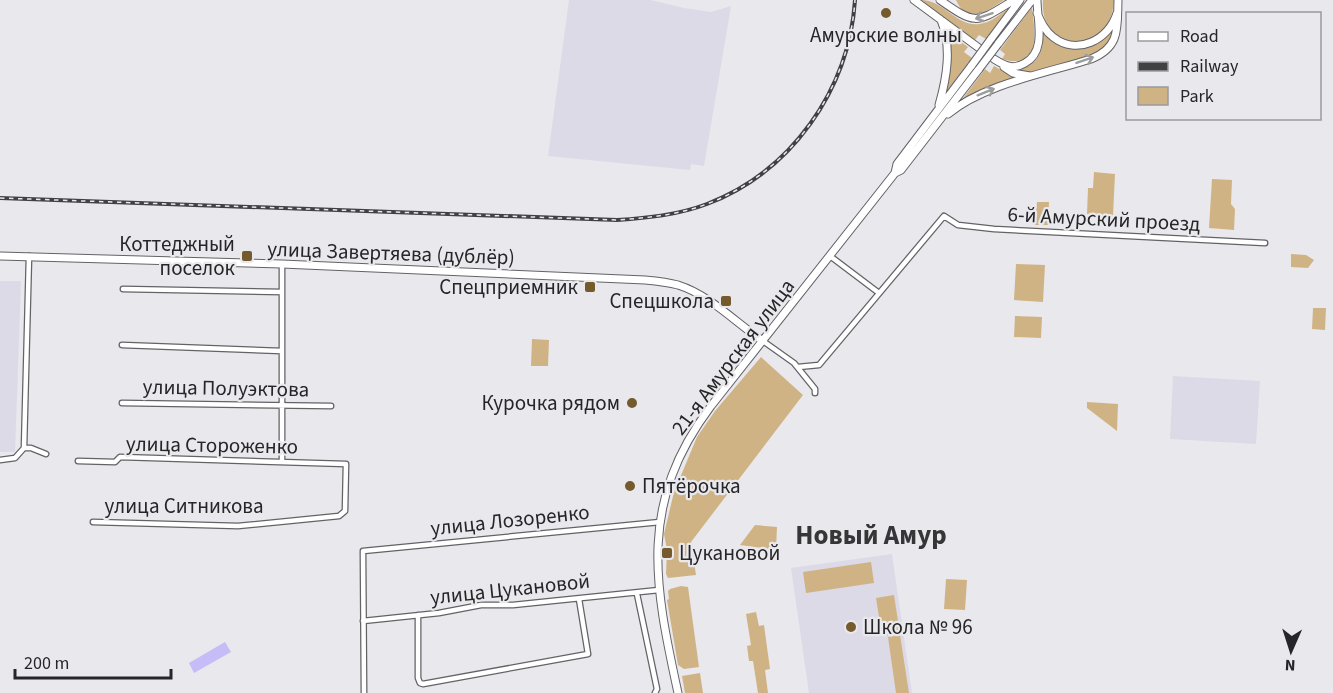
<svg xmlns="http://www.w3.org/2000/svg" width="1333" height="693" viewBox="0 0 1333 693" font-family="'Source Sans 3',sans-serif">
	<rect width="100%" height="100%" fill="#e9e8ed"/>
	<path fill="#dcdae7" d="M569,0h82l33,8 27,4 20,-6 -27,160 -13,-2 -1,6 -142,-14z
		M0,281h21l-6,171h-15z
		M1173,376l87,5 -4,63 -86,-5z
		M892,554l20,139h-103l-18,-125z"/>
	<path fill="#d0b384" d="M921,0c25,0 37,31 63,23 9,-2 17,-10 24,-14l-22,30 -7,-4 -4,5z
		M956,0h48c-17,11 -36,27 -48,0z
		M1043,0h71c-3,59 -76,52 -71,0z
		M1032,7c1,16 9,45 -11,53 -6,2 -12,1 -19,-1l3,-5 -5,-4z
		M1115,25l-5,16 -7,8 -10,6 -62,18 -13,-2c20,-7 26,-19 25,-39l8,7 37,7 13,-5z
		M950,34l18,13 -4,5 8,6 -26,34 4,-36z
		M994,66l22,12 -55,23 24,-32 5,4z
		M1094,172l21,2 -2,41 -26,-1 1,-26h5z
		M1212,179l20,1 -1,24 4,5 -1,21 -25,-2z
		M1037,202h12l-1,23h-13z
		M1291,254l15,1 8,5 -6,8 -17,-1z
		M1016,264l29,1 -2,37 -29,-2z
		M1313,308h13l-1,22 -13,-1z
		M1015,316l27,1 -1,21 -27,-1z
		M532,339l17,1 -1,26h-17z
		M761,357l42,38 -112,147 5,33 -28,3 -2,-4 1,-24 -3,-16 10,-42 23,-55 18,-26z
		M1087,402l31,2 -1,27 -30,-23z
		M755,525l22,2 -1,23 -36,-5z
		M871,562l3,21 -68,10 -3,-21z
		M946,579l21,1 -2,30 -21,-1z
		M681,586l7,1 11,80 -15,2 -6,-4 -11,-65 2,-1 -1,-8 2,-2z
		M894,595l6,39 -18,2 -6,-38z
		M756,612l3,14 5,-1 6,44 -5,1 3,23h-10l-5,-32h-4l-2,-15 4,-1 -5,-31z
		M900,635l9,58h-13l-8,-56z
		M700,673l3,20h-18l-3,-17z"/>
	<path fill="#c5bcf8" d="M225,642l6,10 -37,21 -5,-10z"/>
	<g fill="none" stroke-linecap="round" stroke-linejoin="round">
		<defs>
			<path id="street" d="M830,256l49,37
				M123,289l159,3
				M763,341l31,22 21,26v4
				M122,345l160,6
				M798,367l21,-2 125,-149 14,9 36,4 271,14
				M122,403l209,3
				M24,448h7l15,6
				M0,460l15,-2 9,-10 5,-192
				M78,461l37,1 5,-5 226,7 -1,47 -6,5 -101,10 -145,-4
				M282,462v-198
				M637,594l20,95 -2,4
				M418,615v63l2,5 3,1 165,-30 -9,-55
				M363,621l76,-8 42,-8h32l146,-15
				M364,693l-1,-142 297,-29"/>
			<path id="secondary" d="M914,0l65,48
				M940,0c37,26 36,23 74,0
				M1037,13c4,9 8,18 16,24 24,19 56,3 64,-24
				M991,39l29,-39
				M998,44l34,-44
				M994,59c11,7 19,11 31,4 22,-12 12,-43 12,-63
				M1004,67l9,6 17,3
				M939,105c8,-28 13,-58 2,-85
				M948,114c36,-30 99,-41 143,-55 30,-12 26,-32 27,-59
				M895,173l2,-9 75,-99
				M0,256l282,8 363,16c11,1 22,2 33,5 32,10 58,38 85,56
				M678,693c-24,-110 -40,-190 33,-287l184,-233 6,-3 78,-101"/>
		</defs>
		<use href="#street" stroke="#636267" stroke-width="7"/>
		<use href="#secondary" stroke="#636267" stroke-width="9"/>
		<use href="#street" stroke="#fff" stroke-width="4.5"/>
		<use href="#secondary" stroke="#fff" stroke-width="7"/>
		<defs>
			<path id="rail" d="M0,198l617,22c30,-2 61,-5 90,-16 84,-32 142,-114 148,-204"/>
		</defs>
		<use href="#rail" stroke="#414143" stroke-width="4"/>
		<use href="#rail" stroke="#e9e8ed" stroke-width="1.5" stroke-dasharray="4.5" stroke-linecap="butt"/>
		<defs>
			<path id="secondary-bridge" d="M972,65l19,-26
				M979,69l19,-25"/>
		</defs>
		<use href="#secondary-bridge" stroke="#636267" stroke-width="9" stroke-linecap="butt"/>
		<use href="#secondary-bridge" stroke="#fff" stroke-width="7"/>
	</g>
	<defs><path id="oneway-shaft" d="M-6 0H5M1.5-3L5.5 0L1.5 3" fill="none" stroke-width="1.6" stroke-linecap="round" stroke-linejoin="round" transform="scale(1.5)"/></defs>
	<g stroke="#9d9d9e">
		<use href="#oneway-shaft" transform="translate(984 16) rotate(161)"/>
		<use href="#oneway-shaft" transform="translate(1085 60) rotate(-19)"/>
		<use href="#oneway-shaft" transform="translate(986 92) rotate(-22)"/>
	</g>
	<g fill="#745a2c" stroke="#e9e8ed" stroke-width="2">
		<circle cx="886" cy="13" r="6"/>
		<rect x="241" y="250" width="12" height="12" rx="3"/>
		<rect x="584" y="281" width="12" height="12" rx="3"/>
		<rect x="720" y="295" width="12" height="12" rx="3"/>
		<circle cx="632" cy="403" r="6"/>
		<circle cx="630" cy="486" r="6"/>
		<rect x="661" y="547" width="12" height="12" rx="3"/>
		<circle cx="851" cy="627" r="6"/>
	</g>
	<g text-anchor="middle" stroke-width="4.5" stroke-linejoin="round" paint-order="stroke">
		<g font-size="21" fill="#262628" stroke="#e9e8ed" text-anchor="end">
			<text x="886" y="42" text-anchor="middle">Амурские волны</text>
			<text x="235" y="251">Коттеджный<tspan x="235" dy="24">поселок</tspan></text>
			<text x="578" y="294">Спецприемник</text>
			<text x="714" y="308">Спецшкола</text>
			<text x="620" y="410">Курочка рядом</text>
			<text x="642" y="493" text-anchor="start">Пятёрочка</text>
			<text x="679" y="560" text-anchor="start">Цукановой</text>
			<text x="863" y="634" text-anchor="start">Школа № 96</text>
		</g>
		<g font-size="21" fill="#262628" stroke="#e9e8ed">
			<text transform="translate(1104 219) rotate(3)" y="7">6-й Амурский проезд</text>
			<text transform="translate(391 253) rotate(2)" y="7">улица Завертяева (дублёр)</text>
			<text transform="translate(733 357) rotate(-53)" y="7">21-я Амурская улица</text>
			<text transform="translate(226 388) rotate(1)" y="7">улица Полуэктова</text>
			<text transform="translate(212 445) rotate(1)" y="7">улица Стороженко</text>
			<text x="184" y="513">улица Ситникова</text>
			<text transform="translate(510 520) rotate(-6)" y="7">улица Лозоренко</text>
			<text transform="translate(510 589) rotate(-6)" y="7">улица Цукановой</text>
		</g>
		<g font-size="27" font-weight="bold" fill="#363639" stroke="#e9e8ed">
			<text x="871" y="544">Новый Амур</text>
		</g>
	</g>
	<rect x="1126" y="12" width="195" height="108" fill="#e9e8ed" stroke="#9b9a9e" stroke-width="1.5"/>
	<rect x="1138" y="32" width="30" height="9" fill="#ffffff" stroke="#9b9a9e" stroke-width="1.5"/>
	<text x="1180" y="42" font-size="18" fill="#262628">Road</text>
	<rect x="1138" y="62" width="30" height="9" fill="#414143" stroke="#9b9a9e" stroke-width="1.5"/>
	<text x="1180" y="72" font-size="18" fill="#262628">Railway</text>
	<rect x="1138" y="87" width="30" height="18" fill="#d0b384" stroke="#9b9a9e" stroke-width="1.5"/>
	<text x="1180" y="102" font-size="18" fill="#262628">Park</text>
	<g transform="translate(1291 651) rotate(183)" stroke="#e9e8ed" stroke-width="4.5" paint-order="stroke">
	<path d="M0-4.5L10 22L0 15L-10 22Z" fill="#262628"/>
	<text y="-9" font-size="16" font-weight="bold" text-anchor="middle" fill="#262628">N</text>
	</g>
	<path d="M15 669v9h156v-9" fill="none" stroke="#262628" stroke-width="3"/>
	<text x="24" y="669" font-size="18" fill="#262628" stroke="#e9e8ed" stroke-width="4.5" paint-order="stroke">200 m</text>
</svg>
